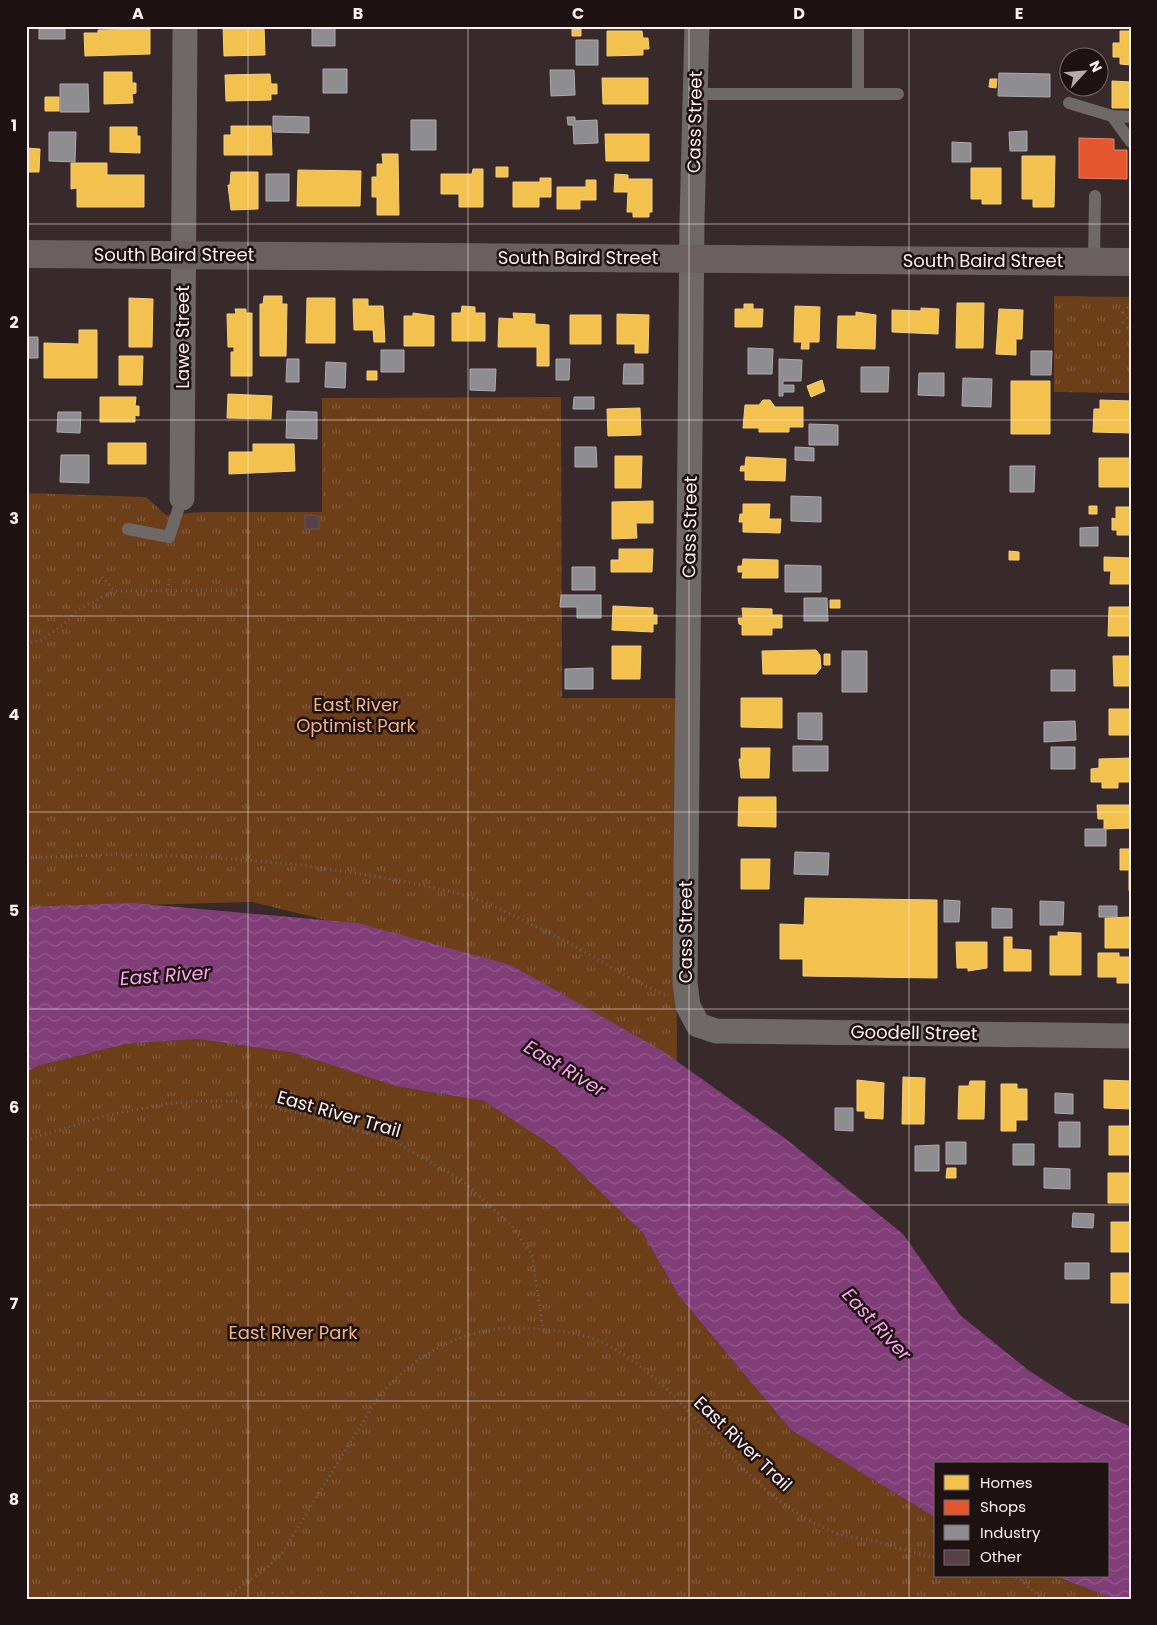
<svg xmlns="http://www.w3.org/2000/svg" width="1157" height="1625" viewBox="0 0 1157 1625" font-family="Poppins,sans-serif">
	<defs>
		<pattern id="park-tufts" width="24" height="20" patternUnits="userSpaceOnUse" patternTransform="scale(1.25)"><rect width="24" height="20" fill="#6d3f19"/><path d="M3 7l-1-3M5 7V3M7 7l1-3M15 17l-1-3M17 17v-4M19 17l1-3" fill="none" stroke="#835b3b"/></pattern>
		<pattern id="garden-dots" width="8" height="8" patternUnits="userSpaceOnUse" patternTransform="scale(1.25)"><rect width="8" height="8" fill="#6d3f19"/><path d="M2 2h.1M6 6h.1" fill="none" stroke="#835b3b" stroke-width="1.8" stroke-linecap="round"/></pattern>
		<pattern id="water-waves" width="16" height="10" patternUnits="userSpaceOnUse" patternTransform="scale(1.25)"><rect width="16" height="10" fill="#813d78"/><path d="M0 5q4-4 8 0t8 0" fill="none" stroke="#94598c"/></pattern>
	</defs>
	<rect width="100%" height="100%" fill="#38292a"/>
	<path fill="url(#park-tufts)" d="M1054,296l77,1v96l-77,-1z
		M561,397l1,301h113l2,363 -166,-96 -259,-63 -226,6v-415l120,4 20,18 38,-3h118v-114z
		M197,1039l97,14 101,33 89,15 69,45 89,86 37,64 112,134 145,88v58h120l58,23h-1088v-526l12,-7 88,-22z"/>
	<path fill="url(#garden-dots)" d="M1127,305l4,1v32l-11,-13 -1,-14z
		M269,1592l245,6 11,1h-263z"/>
	<path fill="url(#water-waves)" d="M133,903l224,20 154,42 150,85 125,89 117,95 57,81 68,55 51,33 52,24v172h-17l-58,-23h52v-112h-172v54l-145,-88 -112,-134 -37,-64 -89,-86 -69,-45 -89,-15 -101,-33 -97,-14 -71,5 -88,22 -12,7v-166z"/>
	<path fill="#f2c14e" stroke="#f6cf7f" d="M223,26h41l1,29 -41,1z
		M572,28h9v8h-9z
		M150,29v25l-65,2 -1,-23h14v-3z
		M607,31h35l1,7h5l1,11h-6v6l-36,1z
		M1120,31h11v34l-11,-1v-7h-7v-14h7z
		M104,72h28v11h4v10l-4,1 1,9 -29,1z
		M270,74l1,10h6v10h-6v6l-45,1 -1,-26z
		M602,78h46v26h-45z
		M990,79h7l-1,9 -7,-1z
		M1112,81l19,1v26h-19z
		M45,97h14v14h-14z
		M231,126h40l1,29h-48v-20h7z
		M110,127h27v9h3v17l-30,-1z
		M605,134h44v27h-43z
		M26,148l14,1 -1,23h-13z
		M382,154h16l1,61h-22v-18h-5v-20h5v-13h6z
		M1022,156h33l-1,51h-21v-8h-11z
		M71,163h36v12h37v32h-67v-19l-6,1z
		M496,167h12v10h-12z
		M971,168h30v36h-19v-5h-11z
		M473,169h10v38h-24v-13h-18v-20h31z
		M298,170l63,1 -1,35h-63z
		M231,172h27v37l-27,1 -3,-25h2z
		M615,174l13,1v4h24v33h-3v5h-16v-5h-6l1,-20h-14z
		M540,178h11v19h-12v10h-26v-25h27z
		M586,180h10v20h-16v9h-23v-22h29z
		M264,296h18v8h5l-1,52h-26v-52h3z
		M129,298l24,1 -1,48h-23z
		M307,298h28v45h-29z
		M353,299h15v7h15l2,36h-11l-1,-12h-19z
		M957,303h27l-1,45h-27z
		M744,304h9v5h10l-1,18h-27v-18h9z
		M462,306l13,1v6h10v28h-33v-28h9z
		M795,306l25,1 -1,35h-10v7h-8l1,-7h-8z
		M921,308l18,1 -1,25 -46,-2v-22l29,1z
		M235,309h11v4h6v63h-21v-24h3v-5h-6l-1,-33h9z
		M999,309l24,1 -1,29h-6v16l-20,-1z
		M856,312l20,3 -1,34 -38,-1 1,-32h18z
		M413,313l21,3v30h-30v-30h9z
		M513,313l22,1v10l14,1v41h-12v-19h-39l1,-29 15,1z
		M617,314l32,1 -1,38h-13v-9h-18z
		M570,315h31v29h-31z
		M79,330h18v48h-53v-35l35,1z
		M119,356h24l-1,29h-23z
		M367,371h10v9h-10z
		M822,380l3,11 -14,6 -4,-11z
		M1011,381h39v53h-39z
		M228,394l44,2 -1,23 -44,-1z
		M100,397h36l-1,9h4v10l-4,-1v7h-35z
		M763,400h7l5,7h28v20h-14v5h-30v-4h-16l2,-23h14z
		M1100,400l31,1v32l-38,-1 1,-23h6z
		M640,408l1,27 -33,1 -1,-27z
		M108,443h38v21h-38z
		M253,444h41l1,27 -66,3v-22h24z
		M615,456h27l-1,32h-26z
		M746,457l40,2 -1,22 -40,-1v-9h-5l1,-5h4z
		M1099,458h32v29h-32z
		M653,501v22h-17l1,15 -25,1v-37z
		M743,504h27l-1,15h12l-1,14 -37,-1v-10h-4l1,-8h3z
		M1089,506h8v8h-8z
		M1116,507h15v28h-14v-5h-5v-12l4,1z
		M619,549h34l-1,23h-41v-12h8z
		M1009,551l10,1v8h-10z
		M1104,557l27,1v26h-21l1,-13h-7z
		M743,559l35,1v18h-36l1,-6h-5v-6h4z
		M830,600h10v8h-10z
		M613,606l40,2v7h4v9h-4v8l-41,-2z
		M1109,607h22v29h-23z
		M742,608l30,1v6h10v13h-10v7h-30v-10l-3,-1 -1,-6h5z
		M612,646h29l-1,33h-28z
		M816,650l4,5 1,13 -5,6h-53l-1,-23z
		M824,654h6v11h-6z
		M1113,656h18v30h-17z
		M741,698h41v30l-41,-1z
		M1109,709h22v26h-22z
		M741,748h29l-1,30h-28l-2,-19h2z
		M1131,758v24h-13v6h-16v-6h-11v-13l8,-1v-9z
		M739,797h37v30l-38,-1z
		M1097,805h34v23l-27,1v-10h-6z
		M1120,849h11v42h-2v-21h-9z
		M741,859h29l-1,30h-28z
		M805,898l132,2v78l-134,-2v-17h-23v-35l24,1z
		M1131,917v31h-26v-30z
		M1058,932l23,1v42h-31v-39h8z
		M1004,937h8v12l19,1v21h-27z
		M956,942h31v26l-19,3v-3h-11z
		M1098,953h21v4h12v26h-14v-6h-19z
		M903,1077l22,1 -1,46h-22z
		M857,1080l27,3 -1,36 -18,-1v-7h-8z
		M1104,1080l27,1v28l-27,-1z
		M970,1081h15l-1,38h-26l1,-33h10z
		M1001,1084h16v5h10v31h-11v11h-15z
		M1109,1126h22v29h-22z
		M947,1168h9v10h-10z
		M1108,1173h23v30h-23z
		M1111,1222h20v30h-20z
		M1111,1273h20v30h-20z"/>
	<path fill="#e4572e" stroke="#ec8568" d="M1079,138l35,1v11h13v29l-48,-1z"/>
	<path fill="#8d8d92" stroke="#afaaae" d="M39,26h26v13h-26z
		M312,26h23v20h-23z
		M576,40h22v25h-22z
		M323,69h24v24h-24z
		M550,70h24l1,25 -24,1z
		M999,73l51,1v23l-52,-1z
		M60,84h28l1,28h-29z
		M273,116l36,1v16l-36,-1z
		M567,117h8v4l22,-1 1,23 -24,1 -1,-19h-5z
		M411,120h25v30h-25z
		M1027,131v20h-17l-1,-19z
		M49,132h27l-1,30 -26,-1z
		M952,142l19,1v19h-19z
		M266,174h23v27h-23z
		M26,337h12v21h-12z
		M748,348l25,1 -1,25h-24z
		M381,350h23v22h-23z
		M1031,351h21l-1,24h-20z
		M287,359h12v23h-13z
		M556,359h14l-1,21h-13z
		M779,359l23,1 -1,21h-18v4h11v7h-11v4h-4z
		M326,362l20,1 -1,25 -20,-1z
		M624,364h19v20h-20z
		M861,367h28l-1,25h-27z
		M470,369h26l-1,22 -25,-1z
		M919,373h25v23l-26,-1z
		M963,378l29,1 -1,28 -29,-1z
		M574,397h20v12h-21z
		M287,411l30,1v27l-31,-1z
		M58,412h23l-1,21 -23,-1z
		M809,424l29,1v20h-29z
		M575,447h21l1,20h-22z
		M795,447l19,1v13l-19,-1z
		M61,455h28v28l-29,-1z
		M1010,466h25l-1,26h-24z
		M791,496l30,1v25l-30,-1z
		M1098,527v19h-18v-18z
		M785,565l36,1v26h-36z
		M572,567h23v23h-23z
		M561,595h40v23h-24v-11h-17z
		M804,598h23l1,23h-24z
		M842,651h25v41h-25z
		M593,668v21h-28v-20z
		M1051,670h24v21h-24z
		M798,713h24v27l-24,-1z
		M1075,721l1,19 -32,2v-20z
		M793,746h35v25h-35z
		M1051,747h24v22h-24z
		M1085,829h21v17h-21z
		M795,852l34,1 -1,22 -34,-1z
		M944,900l16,1 -1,21h-15z
		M1040,901l24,1 -1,23h-23z
		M1099,906h18v11h-18z
		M992,908l20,1v19h-20z
		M1055,1093l18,1v20l-18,-1z
		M835,1108h18v23l-18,-1z
		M1059,1122h21v25h-21z
		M946,1142h20v22h-20z
		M1013,1144h21v21h-21z
		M939,1145v26h-24v-25z
		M1044,1168l26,1v20l-26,-1z
		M1073,1213l21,1 -1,14 -21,-1z
		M1065,1263h24v16h-24z"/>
	<path fill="#584049" stroke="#625659" d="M305,515l14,1v13h-14z"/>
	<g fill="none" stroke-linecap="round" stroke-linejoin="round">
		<path stroke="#6c6463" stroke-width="3" stroke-dasharray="1 4" stroke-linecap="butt" d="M102,577l13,14 129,-1
			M168,590l1,-11
			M26,644l16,-4 21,-15 16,-16 36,-18
			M26,858l90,-4 89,3 97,8 90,14 65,14 35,12 81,40 58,34 34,16
			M26,1140l79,-24 60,-12 35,-3h36l68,13 93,29 66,38 49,45 20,29 11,75
			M1011,1576l10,4 21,19
			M223,1599l40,-28 19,-18 97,-157c36,-40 79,-67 134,-68 24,0 51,2 75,9 17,5 34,16 49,27 58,44 98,109 160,149 11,7 24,14 36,19 13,5 28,6 41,9 20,6 41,12 62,17"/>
		<path stroke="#6e6867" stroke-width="12" d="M858,26v68
			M697,94h201
			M1069,103l43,13 19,1
			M1112,116l19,26
			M1094,262l1,-66
			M128,529l41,8 13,-39"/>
		<path stroke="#6e6867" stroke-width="25" d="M697,26l-5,194 -7,763 3,23 10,19 18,6 415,5
			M182,498l3,-472"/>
		<path stroke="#6b6060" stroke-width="28" d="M26,254l1105,8"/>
	</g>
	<path fill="none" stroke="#feeff0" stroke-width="1" stroke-opacity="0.55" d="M248,26v1573M468,26v1573M689,26v1573M909,26v1573M26,224h1105M26,420h1105M26,616h1105M26,812h1105M26,1009h1105M26,1205h1105M26,1401h1105"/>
	<g text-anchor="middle" stroke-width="5" stroke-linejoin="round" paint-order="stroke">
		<g font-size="18" fill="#feeff0" stroke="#1d1111">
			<text transform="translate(695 122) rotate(-89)" y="6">Cass Street</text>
			<text x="174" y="261">South Baird Street</text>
			<text x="578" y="264">South Baird Street</text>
			<text x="983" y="267">South Baird Street</text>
			<text transform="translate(183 337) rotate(-90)" y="6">Lawe Street</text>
			<text transform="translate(690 527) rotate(-89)" y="6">Cass Street</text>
			<text transform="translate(686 932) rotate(-90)" y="6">Cass Street</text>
			<text transform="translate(914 1033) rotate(1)" y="6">Goodell Street</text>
			<text transform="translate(339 1114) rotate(16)" y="6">East River Trail</text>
			<text transform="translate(743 1444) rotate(44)" y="6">East River Trail</text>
		</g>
		<g font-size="18" fill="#f3b385" stroke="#1d1111">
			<text x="356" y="711">East River<tspan x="356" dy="21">Optimist Park</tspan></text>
			<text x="293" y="1339">East River Park</text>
		</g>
		<g font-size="19" font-style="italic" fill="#f6a6ea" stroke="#1d1111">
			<text transform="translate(165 975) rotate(-4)" y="7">East River</text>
			<text transform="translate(565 1068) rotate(31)" y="7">East River</text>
			<text transform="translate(877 1324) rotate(47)" y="7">East River</text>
		</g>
	</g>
	<rect width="1157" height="1625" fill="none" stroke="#1d1111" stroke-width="55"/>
	<rect x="934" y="1462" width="175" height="115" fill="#1d1111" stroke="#776a6a"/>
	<rect x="944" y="1475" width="25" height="15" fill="#f2c14e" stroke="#776a6a"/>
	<text x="980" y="1488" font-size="15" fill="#feeff0">Homes</text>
	<rect x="944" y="1500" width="25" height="15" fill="#e4572e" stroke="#776a6a"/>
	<text x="980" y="1512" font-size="15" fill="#feeff0">Shops</text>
	<rect x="944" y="1525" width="25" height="15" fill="#8d8d92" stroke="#776a6a"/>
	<text x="980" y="1538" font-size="15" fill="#feeff0">Industry</text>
	<rect x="944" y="1550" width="25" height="15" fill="#584049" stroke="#776a6a"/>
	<text x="980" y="1562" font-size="15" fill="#feeff0">Other</text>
	<g transform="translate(1084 72) rotate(64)"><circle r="24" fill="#1d1111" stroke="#776a6a"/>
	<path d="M0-4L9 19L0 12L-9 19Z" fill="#b9aaab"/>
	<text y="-8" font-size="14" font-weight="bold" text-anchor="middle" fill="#feeff0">N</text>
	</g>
	<rect x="28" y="28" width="1102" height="1570" fill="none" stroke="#feeff0" stroke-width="2"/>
	<g font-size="16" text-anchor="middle" font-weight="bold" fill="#feeff0">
		<text x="138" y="19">A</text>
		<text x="358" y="19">B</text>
		<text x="578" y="19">C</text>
		<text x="799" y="19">D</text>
		<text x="1019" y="19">E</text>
		<text x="14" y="131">1</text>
		<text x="14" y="328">2</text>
		<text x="14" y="524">3</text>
		<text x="14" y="720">4</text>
		<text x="14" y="916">5</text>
		<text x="14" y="1113">6</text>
		<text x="14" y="1309">7</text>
		<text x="14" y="1505">8</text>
	</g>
</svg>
